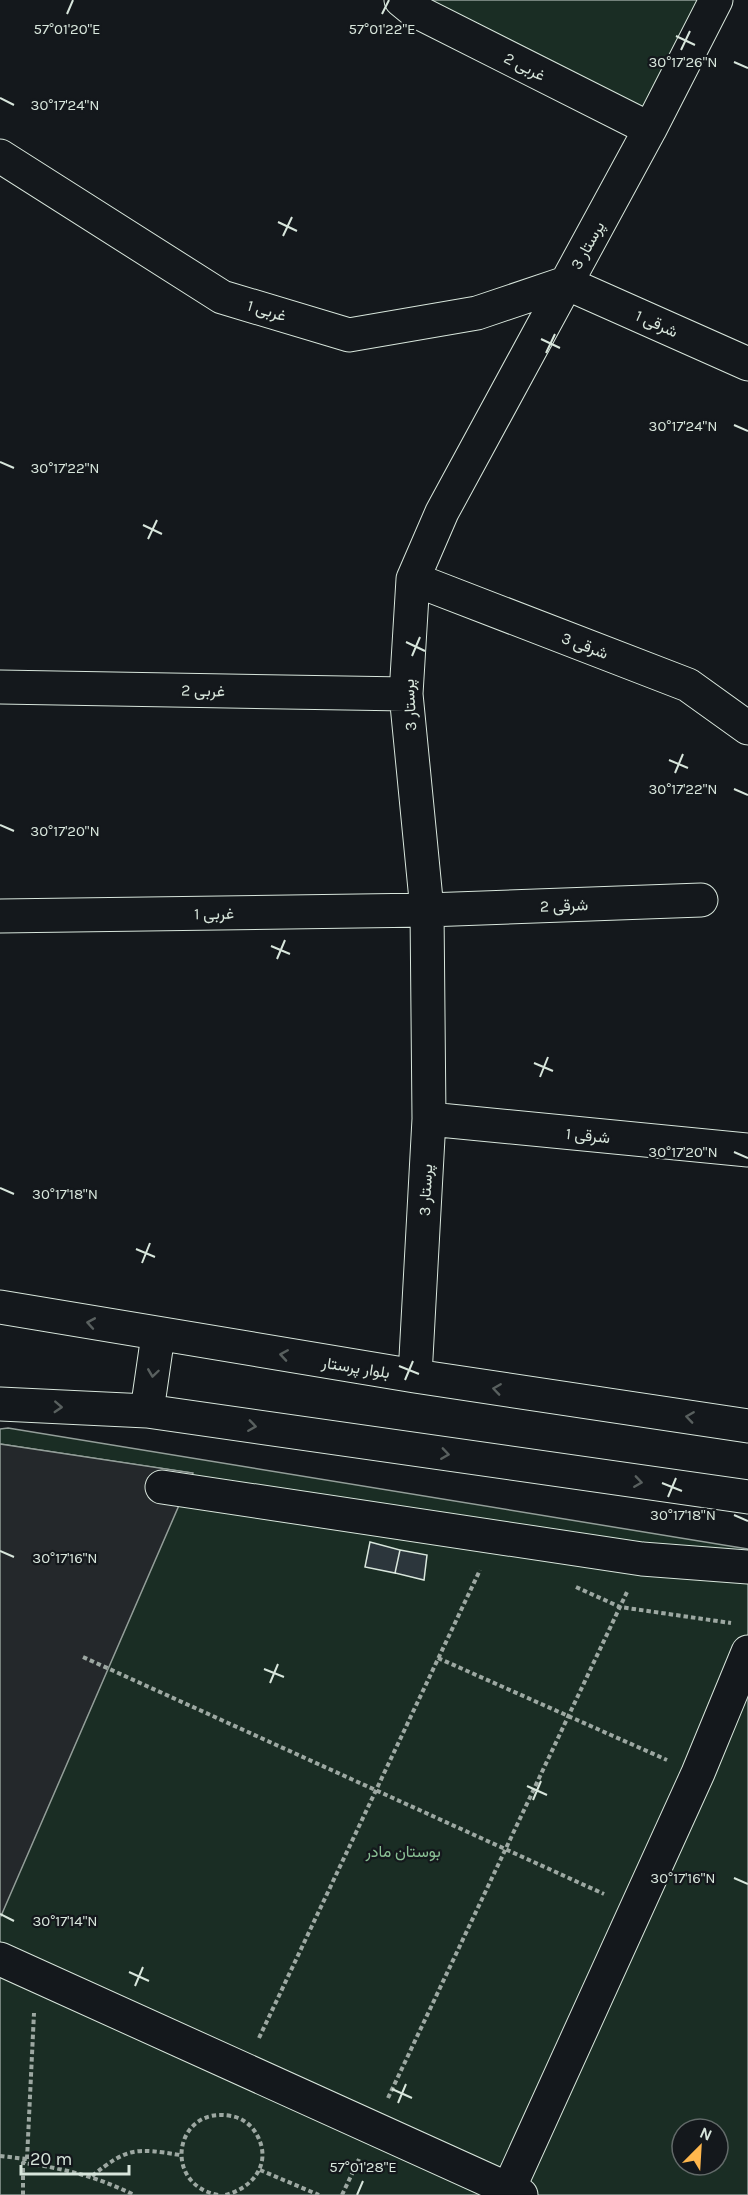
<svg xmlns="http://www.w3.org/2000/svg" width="748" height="2195" viewBox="0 0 748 2195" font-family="Karla,Vazirmatn,sans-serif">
	<rect width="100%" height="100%" fill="#14181c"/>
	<path fill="#1a2d24" stroke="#939e99" stroke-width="1.5" fill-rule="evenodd" d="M422,0h288l-62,121z
		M8,1428l740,121v646h-748v-280l192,-442 -192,-29v-15zM682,2129h36v36h-36z"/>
	<path fill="#24282b" stroke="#939e99" stroke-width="1.5" d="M0,1444l193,29 -192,443 -1,-1z"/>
	<path fill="#2c363c" stroke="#d8e6dc" stroke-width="1.5" d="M370,1542l30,8 -5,23 -30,-6z
		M400,1550l27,5 -3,25 -29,-7z"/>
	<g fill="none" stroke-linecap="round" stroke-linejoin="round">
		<defs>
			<path id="minor" d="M401,0l11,9 238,120
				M0,156l222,141 127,38 128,-22 89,-30 182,81
				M413,579l275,106 60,43
				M0,687l406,7
				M0,916l427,-6 274,-10
				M429,1119l319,31
				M0,1307l415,69 333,50
				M415,1376l14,-257 -2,-209 -21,-216 7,-115 29,-67 208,-383 66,-129
				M0,1404l147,7 601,86
				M147,1411l11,-76
				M162,1487l480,72 106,8
				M0,1959l521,236
				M506,2195l192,-422 50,-121"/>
		</defs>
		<use href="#minor" stroke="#d8e6dc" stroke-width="35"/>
		<path stroke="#9da8a2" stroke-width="4" stroke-dasharray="4.5 3" stroke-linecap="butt" d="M576,1587l44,20 111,16
			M83,1657l521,237
			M438,1658l229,102
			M259,2038l221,-468
			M388,2098l239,-506
			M0,2156l27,3 -4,4c40,5 75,14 111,32
			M27,2159l7,-146
			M260,2170l59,25
			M92,2176c36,-29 44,-28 88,-21
			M23,2195v-32
			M218,2195c-57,-11 -43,-90 13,-79 12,2 22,10 27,21 14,28 -7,52 -33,58
			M342,2195l17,-36"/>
		<use href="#minor" stroke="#14181c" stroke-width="33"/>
	</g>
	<defs><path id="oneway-chevron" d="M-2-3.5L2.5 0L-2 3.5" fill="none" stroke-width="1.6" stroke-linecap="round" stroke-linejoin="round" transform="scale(1.5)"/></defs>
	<g stroke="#59605f">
		<use href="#oneway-chevron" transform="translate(91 1323) rotate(-170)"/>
		<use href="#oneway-chevron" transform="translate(284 1355) rotate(-171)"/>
		<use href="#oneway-chevron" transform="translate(153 1373) rotate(98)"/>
		<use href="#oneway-chevron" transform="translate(497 1389) rotate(-172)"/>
		<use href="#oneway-chevron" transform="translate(58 1407) rotate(3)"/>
		<use href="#oneway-chevron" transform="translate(690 1417) rotate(-172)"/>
		<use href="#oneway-chevron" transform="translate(252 1426) rotate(8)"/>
		<use href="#oneway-chevron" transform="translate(445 1454) rotate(8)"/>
		<use href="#oneway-chevron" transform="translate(638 1482) rotate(8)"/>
	</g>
	<path fill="none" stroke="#d8e6dc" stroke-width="2" d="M67,14l6,-14M382,14l7,-14M676,36l19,9M681,50l9,-19M734,62l14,6M0,98l14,7M278,222l19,9M283,236l9,-19M541,339l19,9M546,353l9,-19M734,425l14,6M0,462l14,6M143,525l19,9M148,539l9,-19M406,642l19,9M412,656l8,-19M669,760l19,8M675,773l8,-19M734,789l14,6M0,825l14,6M271,946l19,8M277,959l8,-19M534,1063l19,8M540,1077l8,-20M734,1152l14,6M0,1188l14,6M136,1249l19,8M142,1263l8,-20M399,1366l20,8M405,1380l8,-19M662,1483l20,8M668,1497l8,-19M734,1515l14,6M0,1551l14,6M264,1669l20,8M270,1683l8,-19M527,1786l20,9M533,1800l8,-19M734,1878l14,6M0,1914l14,7M129,1972l20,9M135,1986l8,-19M392,2089l20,9M398,2103l8,-19M357,2195l6,-14"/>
	<g text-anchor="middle" stroke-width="4.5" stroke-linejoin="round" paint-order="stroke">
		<g font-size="16" fill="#d8e6dc" stroke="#14181c">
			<text transform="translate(525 66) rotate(27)" y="6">غربی 2</text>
			<text transform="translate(587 245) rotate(-61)" y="6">پرستار 3</text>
			<text transform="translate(267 310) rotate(17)" y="6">غربی 1</text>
			<text transform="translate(657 323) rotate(24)" y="6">شرقی 1</text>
			<text transform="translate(585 645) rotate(21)" y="6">شرقی 3</text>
			<text transform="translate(203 690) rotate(1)" y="6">غربی 2</text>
			<text transform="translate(409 705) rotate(-93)" y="6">پرستار 3</text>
			<text transform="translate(564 905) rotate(-2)" y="6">شرقی 2</text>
			<text transform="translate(214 913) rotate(-1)" y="6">غربی 1</text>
			<text transform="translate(588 1135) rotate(6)" y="6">شرقی 1</text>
			<text transform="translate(425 1190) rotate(-87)" y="6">پرستار 3</text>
			<text transform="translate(356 1367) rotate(9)" y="6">بلوار پرستار</text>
		</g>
		<g font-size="16" fill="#8ac095" stroke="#14181c">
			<text x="403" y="1857">بوستان مادر</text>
		</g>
	</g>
	<g font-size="15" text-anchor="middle" fill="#d8e6dc" stroke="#14181c" stroke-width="4.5" stroke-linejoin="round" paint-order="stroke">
		<text x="67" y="34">57°01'20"E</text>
		<text x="382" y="34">57°01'22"E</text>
		<text x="683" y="67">30°17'26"N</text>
		<text x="65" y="110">30°17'24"N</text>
		<text x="683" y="431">30°17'24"N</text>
		<text x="65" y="473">30°17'22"N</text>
		<text x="683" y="794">30°17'22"N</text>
		<text x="65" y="836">30°17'20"N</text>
		<text x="683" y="1157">30°17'20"N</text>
		<text x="65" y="1199">30°17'18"N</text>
		<text x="683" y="1520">30°17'18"N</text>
		<text x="65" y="1563">30°17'16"N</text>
		<text x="683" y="1883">30°17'16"N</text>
		<text x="65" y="1926">30°17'14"N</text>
		<text x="363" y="2172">57°01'28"E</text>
	</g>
	<g transform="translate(700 2147) rotate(24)"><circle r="28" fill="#14181c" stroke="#626a69" stroke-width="1.5"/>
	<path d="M0-4.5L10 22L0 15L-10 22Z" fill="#ffb74d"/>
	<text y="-9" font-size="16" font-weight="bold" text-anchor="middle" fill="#d8e6dc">N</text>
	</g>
	<path d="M21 2165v9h108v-9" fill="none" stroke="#d8e6dc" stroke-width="3"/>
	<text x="30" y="2165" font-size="18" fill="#d8e6dc" stroke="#14181c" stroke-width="4.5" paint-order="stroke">20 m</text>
</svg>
